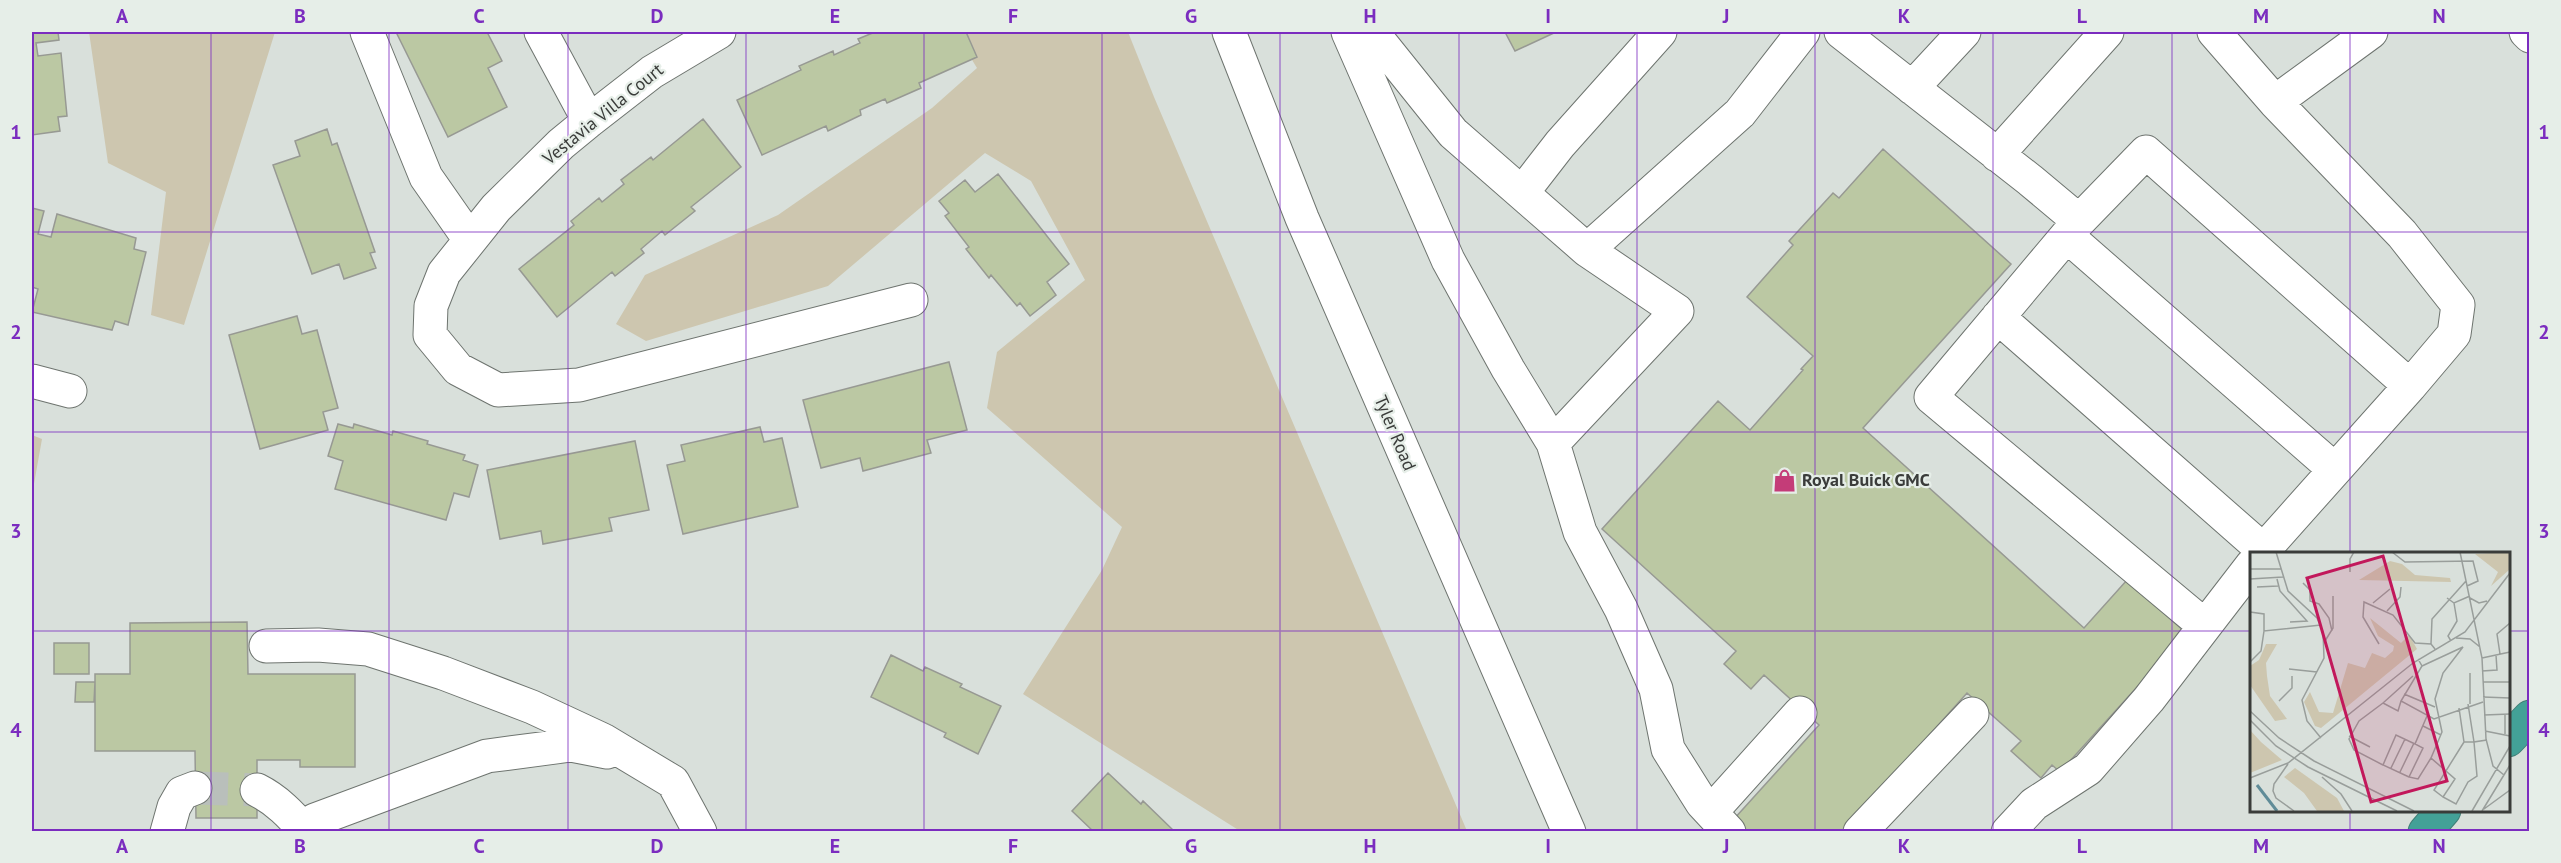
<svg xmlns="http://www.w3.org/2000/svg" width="2561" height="863" viewBox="0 0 2561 863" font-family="'PT Sans',sans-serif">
	<rect width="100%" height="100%" fill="#d9e0db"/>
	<path fill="#cdc6af" d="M89,32h186l-91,293 -33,-10 15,-123 -58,-29z
		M955,32h173l26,65 313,734h-227l-217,-137 79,-124 20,-43 -135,-119 10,-56 88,-72 -54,-99 -46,-28 -157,133 -182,55 -30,-17 29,-49 133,-60 154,-107 45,-40z
		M32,435l10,4 -10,56z"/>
	<path fill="#bbc8a3" stroke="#979993" stroke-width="1.5" d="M32,32h26l1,8 -23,3 2,13 23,-3 6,63 -9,1 2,14 -28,4z
		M396,32h91l15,29 -14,7 19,39 -59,30z
		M875,32h91l11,25 -58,26 2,5 -34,15 -2,-4 -25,11 1,5 -33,16 -2,-5 -64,29 -25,-55 64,-30 -2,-4 34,-15 1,4 26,-12 -2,-4z
		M1505,32h51l-41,19z
		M703,119l38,48 -50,40 4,4 -30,24 -3,-4 -21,18 3,4 -29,23 -3,-4 -55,45 -38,-48 55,-44 -3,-4 28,-23 3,4 22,-18 -3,-4 30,-23 2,3z
		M327,129l5,16 5,-2 38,109 -5,1 6,15 -32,11 -5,-15 -27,10 -39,-109 27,-9 -5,-15z
		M1883,149l128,115 -148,164 221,200 43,-48 59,53 -126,139 -8,-7 -11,13 -30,-27 10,-10 -54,-48 -125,139h-94l-14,-13 85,-94 -55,-50 -13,14 -27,-25 12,-13 -134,-122 116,-128 32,29 53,-60 -2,-1 12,-13 -66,-59 46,-52 -4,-4 44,-48 6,5z
		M998,174l71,90 -22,18 9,13 -26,21 -10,-13 -3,3 -26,-31 -2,3 -23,-29 3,-2 -24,-31 4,-3 -10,-12 26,-21 10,12z
		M32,208l12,3 -6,23 13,3 6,-23 79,24 -2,11 12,3 -18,73 -13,-4 -3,9 -80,-18 6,-23 -6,-2z
		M297,316l5,18 15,-4 21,78 -15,4 5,18 -68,19 -31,-114z
		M949,362l18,68 -40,10 4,13 -68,18 -3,-13 -39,10 -18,-68z
		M338,424l15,4 1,-4 38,11 1,-4 35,10 -1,3 38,11 -2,5 15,5 -9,32 -15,-4 -8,27 -111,-31 8,-28 -15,-5z
		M760,427l4,15 18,-4 16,69 -115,27 -16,-69 18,-4 -4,-16z
		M635,441l14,69 -40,8 3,13 -69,13 -2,-13 -41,8 -13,-69z
		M247,622l1,52h107v93h-55v-7h-43v58h-61l-1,-67h-100v-77h35v-51z
		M54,643h35v31h-35z
		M891,655l32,16 2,-4 37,17 -2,3 41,19 -23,48 -34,-17 2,-4 -75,-36z
		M76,682h19l-1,20h-19z
		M1108,773l33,31 2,-3 30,29 -79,2 -22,-21z"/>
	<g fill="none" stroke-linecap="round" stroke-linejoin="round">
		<path stroke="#b9bfbb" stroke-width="33" stroke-dasharray="33 16" stroke-linecap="butt" d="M195,788l62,2"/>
		<defs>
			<path id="minor" d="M367,32l59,145 44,63
				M541,32l48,89
				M719,32l-67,40 -63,49 -28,23 -65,64 -52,65 -13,33 -1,29 28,34 40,21 81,-5 332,-85
				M1229,32l73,186 267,614
				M1348,32l100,228 60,109 45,74 124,-132 -90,-61
				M1372,32l81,101 134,117 153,-137 63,-81
				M1841,32l189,148 49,41 67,-69 264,234 44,-52 4,-29 -56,-71 -127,-132
				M2214,32l61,70 96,-70
				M2526,32l4,4
				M1912,88l52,-56
				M1997,155l110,-123
				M1522,193l38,-49 100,-112
				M2079,221l-148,176 274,229 47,-61
				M2067,236l267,233
				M1998,317l265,233
				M32,381l38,10
				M1553,443l27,89 41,77 35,80 12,60 34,54 27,29
				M2260,554l150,-168
				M266,646l52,-1 50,4 75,24 89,34 71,33 70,42 27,50
				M257,790c20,10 34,25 49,42
				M1711,812l89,-99
				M167,832l7,-25 8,-14 13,-5
				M308,832l7,-12 172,-64 84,-11 36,7
				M1860,832l112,-118
				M2008,832l26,-28 54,-35 61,-70 56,-73"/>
			<path id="highway" d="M2508,740l22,-23
				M2425,832l19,-22"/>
		</defs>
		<use href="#minor" stroke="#6e746f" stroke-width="35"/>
		<use href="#highway" stroke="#407e76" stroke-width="35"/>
		<use href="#minor" stroke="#fff" stroke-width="33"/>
		<use href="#highway" stroke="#43a197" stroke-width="33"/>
	</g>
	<path fill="none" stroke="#7b2cbf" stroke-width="1.5" stroke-opacity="0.55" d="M211,32v800M389,32v800M568,32v800M746,32v800M924,32v800M1102,32v800M1280,32v800M1459,32v800M1637,32v800M1815,32v800M1993,32v800M2172,32v800M2350,32v522M32,232h2498M32,432h2498M32,631h2220M2508,631h22M2350,810v22"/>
	<defs>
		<symbol id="shop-bare" viewBox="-9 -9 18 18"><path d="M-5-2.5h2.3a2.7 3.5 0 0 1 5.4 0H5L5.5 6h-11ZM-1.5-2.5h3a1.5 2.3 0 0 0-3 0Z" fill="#c43c78" stroke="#e6eee8" stroke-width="2.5" paint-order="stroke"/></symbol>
	</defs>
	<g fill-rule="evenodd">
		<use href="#shop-bare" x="1768" y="464" width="33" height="33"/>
	</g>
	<g text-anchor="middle" stroke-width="4.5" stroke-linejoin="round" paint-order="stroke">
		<g font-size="18" fill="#3a3c3a" stroke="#e6eee8">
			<text transform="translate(603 114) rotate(-39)" y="6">Vestavia Villa Court</text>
			<text transform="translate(1395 433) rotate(67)" y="6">Tyler Road</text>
		</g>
		<g font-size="18" font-weight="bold" fill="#3a3c3a" stroke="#e6eee8" text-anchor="start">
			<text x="1802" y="486">Royal Buick GMC</text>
		</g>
	</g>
	<g transform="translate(2250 552)">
		<rect width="260" height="260" fill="#d9e0db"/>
		<path d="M259,0v18l-18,16 7,-14 -23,-18zM140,9l12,3 13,11 35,3 1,4 -92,-2zM120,66l31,25 8,-8 8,14 -96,79 -6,-2 -11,-24 6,-10 9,20 14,1 15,-50 17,5 7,-15 13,5 8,-7 1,-5 -16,-10zM16,92h11l-11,19 1,13 3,20 17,23 -12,2 -25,-36v-19l9,-6zM0,178l11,12 21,18 -32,13zM45,216l42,30 7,13h-27l-13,-18 -20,-16z" fill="#cdc6af"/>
		<path fill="none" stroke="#608c98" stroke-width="3" d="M7,233l20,26"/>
		<path fill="none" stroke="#999e9b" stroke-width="1.5" d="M26,0l12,39 29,27 6,14 1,26 -22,42 5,21 14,17M142,0l13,10 68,-1 5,20 -11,5M210,0l22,106 4,81 7,27 11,9M1,17h30M100,20v-13l4,-7M0,27l33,-2M27,27l3,12 27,30 -17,1M53,31l7,7v11l9,3 10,14 3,13M7,35l21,-1M197,46l7,5 16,-7M220,46l9,5 8,-2M123,51l17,-14M137,59l13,-14 1,-10M0,60l14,2v17l57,-6M206,86l14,1 10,8M75,89l8,-13v-32M201,89l-3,-5 9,-15 -3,-18M129,92l-16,-27 1,-15 29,13 22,28 16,1 4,5M181,92l1,-25 34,-38M250,102l-3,-20 13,-11M232,106l28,-6M168,107l4,7 -21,35 33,18 49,-17M0,110l11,-11 3,-20M172,114l41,-19 -20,26 -8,26 7,33 -11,26 24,21 -12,18 13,7 12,-22 9,-6 -3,-34 13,-2M39,117l28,3M232,119l15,-1 -1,-15M233,130h27M154,142l31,13M233,145l27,1M29,149l13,-13v-12M151,149l-3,10 -15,-8 30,-27M133,151l-24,18 -10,18 5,11 29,15M220,152v-31M209,156l5,34h10l-6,-38M0,159l29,27 35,23 100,50M234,163l26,-1M177,164l-12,28 8,4 -14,29 9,2 13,-21M0,168l26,26 32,21 89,44M173,174l18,9M235,179l25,5M255,182v-20M99,184l21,11M38,212l-14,20 -1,7 3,7 18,13M141,216l14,-29M150,220l14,-29M72,225l19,17 11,17M159,225l-26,-12 13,-30 19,9M0,226l38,-15 125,-100 52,-31 45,-59M193,245l-9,-7 30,-48M234,257l26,-19M222,259l38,-65M232,259l28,-46"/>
		<path fill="#c2185b" fill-opacity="0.15" stroke="#c2185b" stroke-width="3" d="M133,4l64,225 -76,21 -64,-224z"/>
		<rect width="260" height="260" fill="none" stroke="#3a3c3a" stroke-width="3"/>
	</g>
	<rect width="2561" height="863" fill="none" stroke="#e6eee8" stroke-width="66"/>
	<rect x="33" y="33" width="2495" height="797" fill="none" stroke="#7b2cbf" stroke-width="2"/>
	<g font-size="20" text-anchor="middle" font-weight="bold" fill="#7b2cbf">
		<text x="122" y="23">A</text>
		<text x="300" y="23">B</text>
		<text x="479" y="23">C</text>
		<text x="657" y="23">D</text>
		<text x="835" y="23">E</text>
		<text x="1013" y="23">F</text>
		<text x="1191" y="23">G</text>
		<text x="1370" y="23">H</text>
		<text x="1548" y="23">I</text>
		<text x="1726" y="23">J</text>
		<text x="1904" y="23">K</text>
		<text x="2082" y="23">L</text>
		<text x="2261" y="23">M</text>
		<text x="2439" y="23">N</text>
		<text x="16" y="139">1</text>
		<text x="2544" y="139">1</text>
		<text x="16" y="339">2</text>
		<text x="2544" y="339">2</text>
		<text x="16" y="538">3</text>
		<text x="2544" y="538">3</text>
		<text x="16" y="737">4</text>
		<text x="2544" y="737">4</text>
		<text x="122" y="853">A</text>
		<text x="300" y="853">B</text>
		<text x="479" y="853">C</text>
		<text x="657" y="853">D</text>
		<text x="835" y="853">E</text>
		<text x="1013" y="853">F</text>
		<text x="1191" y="853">G</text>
		<text x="1370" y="853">H</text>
		<text x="1548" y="853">I</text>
		<text x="1726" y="853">J</text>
		<text x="1904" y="853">K</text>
		<text x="2082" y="853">L</text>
		<text x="2261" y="853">M</text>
		<text x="2439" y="853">N</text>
	</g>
</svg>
